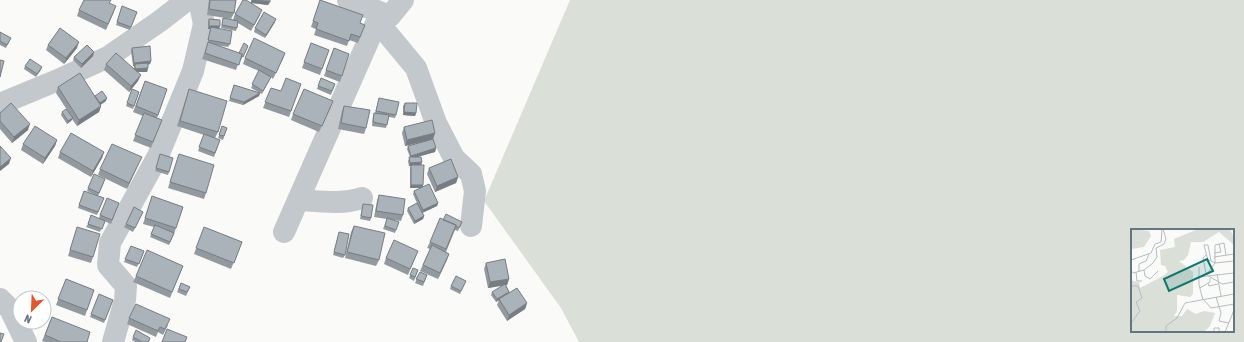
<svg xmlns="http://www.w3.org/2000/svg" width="1244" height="342" viewBox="0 0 1244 342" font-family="'Asap Condensed',sans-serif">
	<rect width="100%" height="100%" fill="#fafaf8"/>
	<path fill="#dadfd7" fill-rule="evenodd" d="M570,0h674v342h-665l-18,-34 -77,-107zM1132,230h101v101h-101z"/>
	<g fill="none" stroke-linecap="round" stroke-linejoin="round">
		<path stroke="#c3c8cc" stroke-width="22" d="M348,0l42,16
			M377,21l39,47 20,55 18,35 17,16 4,17 -4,35
			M0,104l58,-24 50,-23 52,-36 27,-21
			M298,200c21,1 43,5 64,-2
			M284,232l93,-211 13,-5 13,-16
			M0,299l10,10 16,33
			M113,342l12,-42 1,-14 -18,-21 2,-22 48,-87 35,-85 11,-47 -5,-24"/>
	</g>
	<path fill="#929a9f" d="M209,0h27l-2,13 -3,6 -24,-4z
		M251,0h19l-2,5 -17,-2 9,12 -9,16 -13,-8 -2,8 -15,-3 2,-10 10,2 2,-6 16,-11z
		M320,0l40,23 5,2 -7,18 -9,-3 -2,6 -33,-11 2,-6 -5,-2z
		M110,3l4,9 -8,18 -29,-14 2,-6z
		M122,6l15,6 -7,18 -14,-5z
		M209,19l10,9 11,16 -2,3 -13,-2 24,8 9,-7 -7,14 -1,-1 -4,11 -34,-11 6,-16 2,-14h-2v-7z
		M275,22l-10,16 -11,-6 1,-4z
		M0,32l11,6 -5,10 -6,-3z
		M311,43l18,7 -9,25 -18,-7z
		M48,45l29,3 -13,16 -18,-14z
		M132,48l19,13 -1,3 -2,1v3l-1,4h-10l1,9 -9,11 -25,-22 2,-6 28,5v-3h-1l-2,-15z
		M334,48l15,6 -9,28 -16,-6z
		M94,52l-1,4 -12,12 -8,-8 1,-3z
		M285,53l-2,6 -10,20 -2,-2 -9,17 -11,-6 8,-17 -16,-7 2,-6z
		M25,66l17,1 -1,3 -5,7 -12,-8z
		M321,78l14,6 -4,11 -14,-6z
		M145,81l22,8 -10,29 5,2 -11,28 -18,-7 10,-25 -10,-4z
		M301,84l-12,33 -26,-9 8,-20 10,3z
		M234,85l26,8 -1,3 -16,9 -14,-4z
		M58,87l37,10v-1l11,5 -6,4 1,1 -2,6 -22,14 -5,-7 -1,2 -4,3 -6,-9 1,-3 7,1 -13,-20z
		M132,89l7,3 -6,17 -7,-3z
		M189,89l29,43 -3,6 5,2 -6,17 -16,-6 6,-16 -27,-9z
		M379,98l17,17 -1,3 -6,-1 -3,11 -14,-2 1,-10 1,-3h1z
		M405,103l11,10 -1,3 -12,-1v-9z
		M344,106l22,22 -2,6 -26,-5 4,-18z
		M331,107l-12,25 -28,-12 2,-6z
		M0,113l28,17 -16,13 -12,-14z
		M222,126l5,2 -4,12 -5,-2z
		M404,127l31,6 -2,6 3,9 -1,4 -18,5 4,8 2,20v2l15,16 -1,3 -15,7 2,3 -1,3 -9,5 -7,-13 1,-3 9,-5 -4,-9 1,-3 6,-3h-10v-20l1,-2h-2l-1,-5 2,-4 -3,-8 1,-3 16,-5 -19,5 -3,-13z
		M57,140l-2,6 -12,18 -22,-14 2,-6z
		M60,152h44l-2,6 -11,19 -33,-19z
		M160,154l9,18 -1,3 -13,-4z
		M179,154l27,39 -2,6 -36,-11z
		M139,163l-12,26 -29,-14 2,-6z
		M429,168l29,9 -2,6 -21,9 -8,-18z
		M104,182l-6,14 -11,-5 1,-3z
		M84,191l20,7 -7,17 -19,-7z
		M379,195l24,20 -2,6 -8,-1 3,10 -1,3 -12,-4 4,-10 -13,-2 3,-16z
		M152,196l31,11 -9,27 -5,11 -19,-8 4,-10 -11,-3z
		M119,203l-8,21 -7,-3 -4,11 -14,-5 2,-3 11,-6 1,-3z
		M363,204l8,14 -1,3 -10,-2z
		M143,212l-10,20 -9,-5 2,-3z
		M443,220l19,2 -4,9 -3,-1 -9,22 3,2 -11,25 -18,-8 10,-22 -3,-1 3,-6z
		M354,226l25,34 -3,6 -31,-8 6,-26z
		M77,227l16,30 -2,6 -23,-7z
		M204,227l38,15 -11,27 -37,-15z
		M339,232l6,23 -2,3 -10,-3z
		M131,246l13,5 -7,16 -13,-5z
		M418,251l-10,24 -24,-11 2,-6z
		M486,263l23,16 -2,6h-1l3,7v1l18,10 -2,6 -18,12 -10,-16 2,-5 -3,2 -5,-7 1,-3 12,-7 -16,3 -4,-19z
		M183,266l-13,32 -37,-16 3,-6z
		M413,268l5,2 -4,11 -5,-3z
		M420,272l7,3 -4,11 -8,-3z
		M66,279l28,11 -9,26 -29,-11z
		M466,281l-6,13 -10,-5 1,-3z
		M181,283l9,4 -4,9 -9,-4z
		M99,294l14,6 -9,23 -14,-6z
		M52,317l35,25h-42l-3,-1z
		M129,318l39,7 -5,10 -5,-3 -2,5 -29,-13z
		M133,337l17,1 -1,4h-14l-3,-2z"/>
	<path fill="#777d82" d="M252,0l18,2 -2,3 -17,-2z
		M276,19l-1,3 -10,16 1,-3z
		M209,26h11l-1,3 -8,-2 -1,2h-2z
		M79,42l-2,6 -13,16 2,-6z
		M94,52l-1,4 -12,12 1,-4z
		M151,61l-1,3 -15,2v-2l-1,2h-1l1,-3z
		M148,68l-1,4h-13l1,-3z
		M141,75l-3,6 -9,11 2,-6z
		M260,93l-1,3 -16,9 1,-3z
		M107,98l-1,3 -7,5 1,-3z
		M101,106l-2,6 -22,14 2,-6z
		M404,112l12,1 -1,3 -12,-1z
		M73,118l-2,3 -4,3 1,-3z
		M30,124l-2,6 -16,13 2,-6z
		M435,133l-2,6 -28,7 2,-6z
		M57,140l-2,6 -12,18 2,-6z
		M436,148l-1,4 -25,7 1,-3z
		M104,152l-2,6 -11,19 2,-6z
		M142,157l-3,6 -12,26 2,-6z
		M11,158l-2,6 -9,7v-4z
		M422,162l-1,4h-12l1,-3z
		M458,177l-2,6 -21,9 2,-6z
		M411,185h12l-1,3h-12z
		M438,203l-1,3 -15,7 1,-3z
		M424,216l-1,3 -9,5 1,-3z
		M449,254l-2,6 -9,19 2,-6z
		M509,279l-2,6 -19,3 2,-6z
		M509,292l-1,3 -12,7 1,-3z
		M527,303l-2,6 -18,12 2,-6z"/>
	<path fill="#aab3b9" stroke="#777d82" d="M84,0h27l-2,3 7,3 -8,18 -29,-14z
		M210,0h26l-2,13 -25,-4z
		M243,0h3l16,10 -8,15 -19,-11z
		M252,0h18v2z
		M320,0l43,15 -3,8 5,2 -5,12 -9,-3 -2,7 -33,-12 2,-6 -5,-2z
		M122,6l15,6 -6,15 -14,-5z
		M264,12l12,7 -10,16 -11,-7z
		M223,18l15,3 -1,7 -15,-3z
		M209,19l11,1v6h-11z
		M211,27l21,4 -2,13 -22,-4z
		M60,28l19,14 -13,16 -18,-13z
		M0,32l11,6 -4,7 -7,-4z
		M254,38l31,15 -9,20 -31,-15z
		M208,42l34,12 -3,11 -34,-12z
		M244,43l4,3 -5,11 -1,-1v-2l-3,-1z
		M311,43l18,7 -7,19 -18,-7z
		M87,45l7,7 -12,12 -8,-7z
		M150,46l1,15 -17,2 -2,-15z
		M334,48l15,6 -7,22 -16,-6z
		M116,53l25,22 -10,11 -25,-22z
		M30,59l12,8 -5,7 -12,-8z
		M0,60l4,1 -4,16z
		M148,63v5l-13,1v-5z
		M259,70l12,7 -8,14 -11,-7z
		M80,73l21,33 -22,14 -21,-33z
		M286,78l15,6 -10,27 -26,-9 6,-14 10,3z
		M321,78l14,6 -3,7 -14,-5z
		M145,81l22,8 -9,26 -22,-9z
		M234,85l26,8 -16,9 -14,-4z
		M132,89l7,3 -5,14 -7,-3z
		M189,89l38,12 -9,31 -38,-11z
		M304,89l29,12 -11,25 -29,-12z
		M102,91l5,7 -7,5 -5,-7z
		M379,98l20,4 -3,13 -20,-4z
		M11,103l19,21 -16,13 -14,-16v-8z
		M405,103h12l-1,10 -12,-1z
		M344,106l26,4 -4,18 -25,-5z
		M66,109l7,9 -5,3 -6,-9z
		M144,113l18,7 -9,22 -18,-7z
		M374,113l15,2 -2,10 -14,-3z
		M432,120l3,13 -28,7 -3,-13z
		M35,126l22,14 -12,18 -22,-14z
		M222,126l5,2 -3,8 -5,-1z
		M71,133l33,19 -11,19 -33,-19z
		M204,134l16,6 -5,13 -16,-6z
		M433,139l3,9 -25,8 -3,-10z
		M112,144l30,13 -13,26 -29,-14z
		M0,146l11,12 -11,9z
		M160,154l13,4 -4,14 -13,-4z
		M179,154l35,11 -8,28 -36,-11z
		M409,157h12l1,5 -12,1z
		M451,159l7,18 -21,9 -8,-18z
		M411,165h13l-1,20h-12z
		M94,174l11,5 -6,14 -11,-5z
		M429,184l9,19 -15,7 -9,-19z
		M84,191l20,7 -6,14 -19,-7z
		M379,195l26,4 -2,16 -27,-4z
		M152,196l31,11 -7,21 -31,-10z
		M107,198l12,5 -7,17 -12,-5z
		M417,203l7,13 -9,5 -7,-13z
		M363,204l10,1 -2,13 -10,-2z
		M134,207l9,5 -8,16 -9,-4z
		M446,214l16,8 -3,6 -3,-2v-1l-13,-5z
		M91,215l14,6 -3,8 -14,-5z
		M387,218l12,4 -3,8 -11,-4z
		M440,218l16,7 -10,24 -16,-7z
		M155,225l19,8 -4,9 -19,-8z
		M354,226l31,7 -6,27 -32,-8z
		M77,227l23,7 -7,23 -23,-7z
		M204,227l38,15 -8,21 -38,-15z
		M339,232l10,2 -4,21 -11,-3z
		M394,240l24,11 -8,18 -24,-11z
		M432,245l17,9 -9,19 -17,-8z
		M131,246l13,5 -5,13 -14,-5z
		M147,250l36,16 -11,26 -36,-16z
		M505,259l4,20 -19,3 -4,-19z
		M413,268l5,2 -3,7 -5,-2z
		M420,272l7,3 -3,7 -8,-3z
		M456,276l10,5 -5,10 -10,-5z
		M66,279l28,11 -7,20 -29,-11z
		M181,283l9,4 -3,5 -8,-3z
		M505,284l4,8 -12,7 -5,-7z
		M517,288l10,15 -18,12 -10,-16z
		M99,294l14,6 -8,20 -14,-6z
		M136,304l34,15 -5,10 -5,-2 -2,4 -29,-13z
		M52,317l38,15 -3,10h-26l-16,-7z
		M167,329l20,8 -2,5h-23z
		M136,330l14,8 -2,4h-6l-9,-5z
		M0,333l4,1 -3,8h-1z"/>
	<g transform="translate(1131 229)">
		<rect width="103" height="103" fill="#fafaf8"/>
		<path d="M0,0l18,2 2,5 -7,11 -13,2zM67,0h32l4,9v7l-15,-13 -16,10h-12l-3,13 -4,5 -5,1 14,11v22l-3,3 -13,-2v16l-3,5h8l5,-7 9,5 8,-3 11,2 -5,13 -6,6h-73v-56l2,5 6,1 1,6 23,-12 5,-4 -3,-6 -4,-1 -1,-15 15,-3 -1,-8z" fill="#dadfd7"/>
		<path fill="none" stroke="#b5bdc2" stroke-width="1" d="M83,24l7,-1 -2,-8M75,26l-3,3 3,16M83,28l20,-3M0,31l20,-7 4,-9 6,-2 1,-13M80,32l-3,-16h-4l4,15 3,1 4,2 19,-2M84,34v-18l9,-2 2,12M68,38v18l4,15M0,41l2,3 11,-3 9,-7 4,-6 -1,-9 8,-4 2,-5 -3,-10M13,41l1,6 5,3 8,-8M5,43l1,9h5M8,43v-8l7,-3 3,-7M86,45l4,22M75,46l9,-12M76,46l15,9 12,-2M68,48l35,-4M77,54l1,3 9,-2M0,57h7l4,12 -6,4 4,9 -9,12M69,59l10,-6v-4M85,68l5,16 -2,8 10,2M73,71l7,8 23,-4M35,103v-6l11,-8 8,-15 49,-9M83,103v-4h5v4M94,103l9,-22"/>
		<path fill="#0f766e" fill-opacity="0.15" stroke="#0f766e" stroke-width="2" d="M76,30l6,12 -44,20 -5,-12z"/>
		<rect width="103" height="103" fill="none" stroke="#657683" stroke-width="2"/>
	</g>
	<g transform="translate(32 310) rotate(204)"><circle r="19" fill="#ffffff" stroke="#c1c8cd"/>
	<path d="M0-3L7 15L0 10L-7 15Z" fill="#e4572e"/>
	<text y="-6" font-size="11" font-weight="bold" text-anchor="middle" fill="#657683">N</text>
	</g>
</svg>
